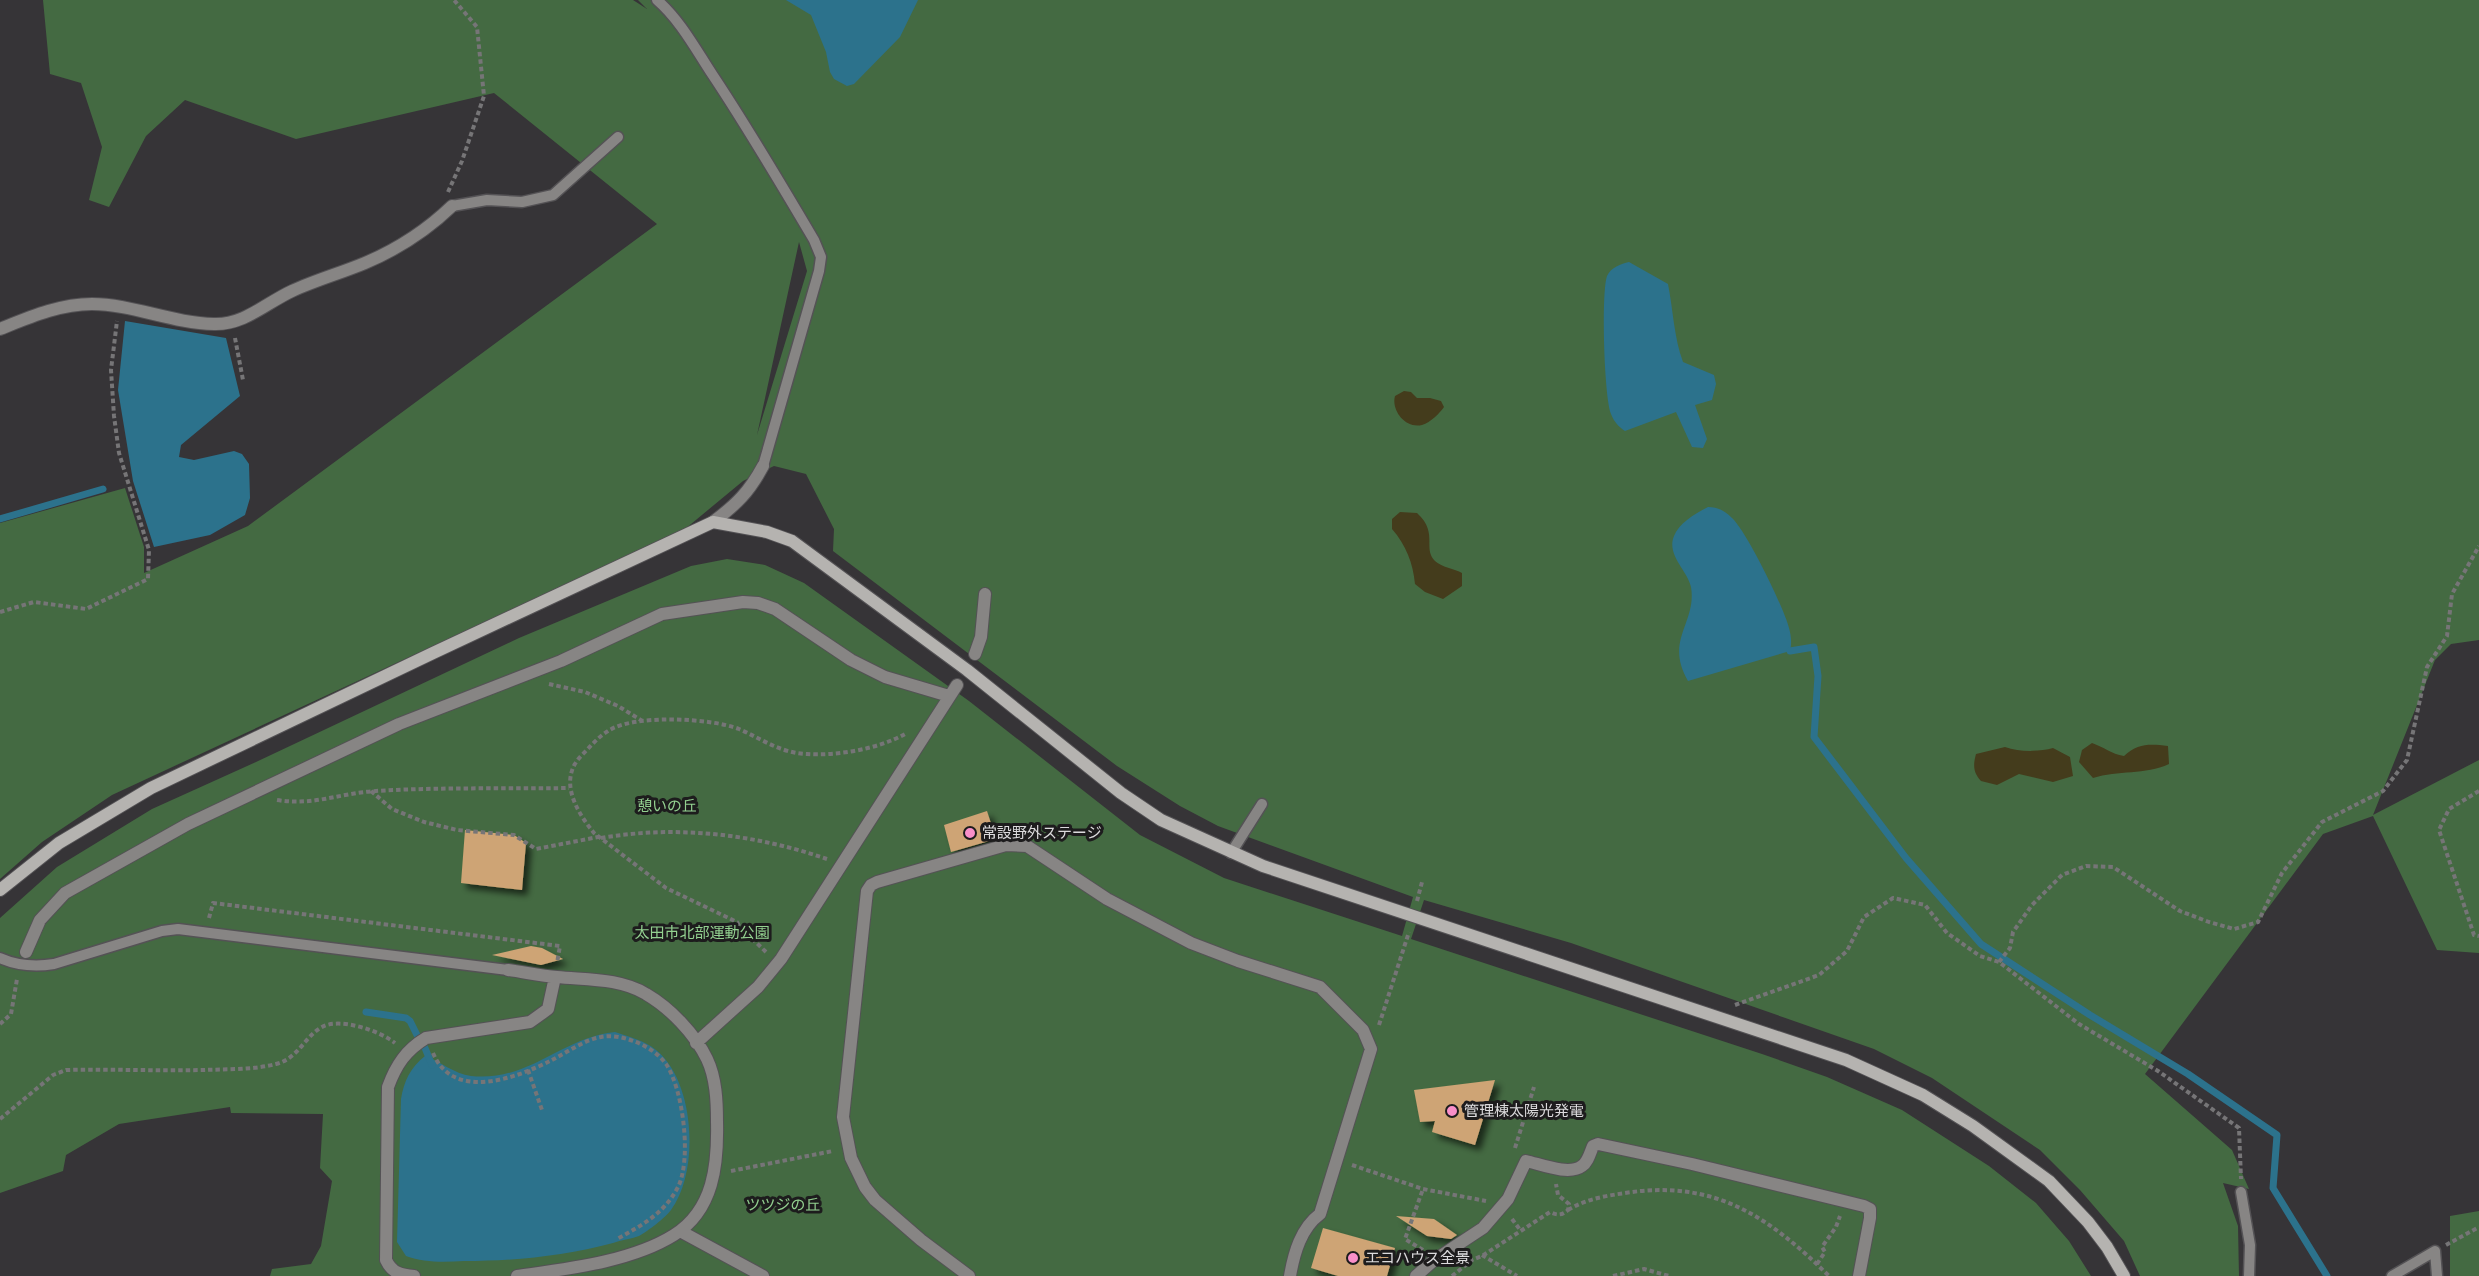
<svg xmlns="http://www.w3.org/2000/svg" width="2479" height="1276" viewBox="0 0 2479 1276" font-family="'Source Sans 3','Noto Sans JP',sans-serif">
	<defs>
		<filter id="shadow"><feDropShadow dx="5.5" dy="5.5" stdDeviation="3" flood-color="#0009"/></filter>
	</defs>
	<rect width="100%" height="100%" fill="#363437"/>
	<path fill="#446a42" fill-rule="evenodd" d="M43,0h590l14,9 -9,-9h1841v640l-28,4 -16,16 -62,155 106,-55v193l-42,-3 -64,-134 -50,18 -178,240 87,76 17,39 -26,-6 15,43 1,50h-99l-16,-35 -44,-51 -40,-40 -108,-72 -58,-29 -303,-106 -147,-43 -13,39 351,115 65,23 75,33 87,56 47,37 33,38 22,35h-1821l2,-7 39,-5 10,-18 11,-65 -12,-13 3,-54 -92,-1 -1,-6 -111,17 -53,31 -3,16 -63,22v-275l57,-51 95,-58 104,-47 263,-124 172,-72 36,-7 38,6 39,18 165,118 171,134 84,43 178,58 11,-39 -195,-71 -38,-20 -63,-40 -284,-215 1,-22 -28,-55 -32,-8 -31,15 -58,48 -573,266 -70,47 -42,37v-356l125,-35 19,59v26l104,-47 409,-302 -163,-131 -198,46 -111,-39 -39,36 -37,71 -20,-7 13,-53 -21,-64 -31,-9zM799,242l8,29 -50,164z
		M2479,1211v65h-29v-60z"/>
	<path fill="#443c1c" d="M1404,391l7,1 6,6h13l11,3 3,6c-5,7 -13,15 -22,18 -17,4 -31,-15 -27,-29z
		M1400,512l17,1c22,20 5,35 18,48 6,6 20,8 27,12v13l-19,13 -18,-7 -10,-8c-2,-21 -9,-39 -23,-55v-10z
		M2092,743c12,4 19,11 32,13 14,-13 26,-12 44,-10l1,18c-24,11 -51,6 -76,14l-14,-16 3,-12z
		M2005,747c14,5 34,5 48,1l17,9 3,19 -20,6 -34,-8 -22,11 -16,-4c-8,-9 -8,-16 -5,-27z"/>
	<path fill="#2c728c" d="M786,0h132l-18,37 -46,47 -7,2 -13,-7 -4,-7 -4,-20 -15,-37z
		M1629,262l39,22c5,25 6,54 15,78l31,13 2,9 -4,16 -17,5 12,34 -4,9 -11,-1 -16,-35 -51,19c-6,-4 -11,-9 -14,-17 -7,-17 -10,-121 -4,-138 4,-9 14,-12 22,-14z
		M125,321l101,17 14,58 -59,49 -2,12 15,3 40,-9 8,3 7,10 1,34 -5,17 -35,20 -56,12 -21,-66 -15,-91z
		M1708,507c10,0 17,4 24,11 15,14 52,90 57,110 2,7 3,16 1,23l-102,30c-24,-41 9,-58 3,-94 -3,-16 -25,-32 -17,-51 5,-13 22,-23 34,-29z
		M615,1032c14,5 29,8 41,18 39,31 44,121 15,160 -6,8 -23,21 -32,26 -8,3 -18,4 -26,7 -49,13 -98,18 -149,18 -19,1 -40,2 -58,-5l-9,-14 4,-143c3,-18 9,-31 24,-43 15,5 29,18 46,20 59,6 91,-39 144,-44z"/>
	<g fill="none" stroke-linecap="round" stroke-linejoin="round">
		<path stroke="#2c728c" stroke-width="7" d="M0,519l103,-30
			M1790,651l24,-4 4,29 -4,61 92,121 75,86 109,71 98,59 89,61 -4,53 54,88
			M366,1012l40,6 4,3 8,16
			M425,1048l7,17"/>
	</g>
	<path fill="#cea475" filter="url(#shadow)" d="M987,811l9,28 -45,13 -7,-27z
		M465,830l49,5 12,8 -4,47 -61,-7z
		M531,946l11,2 21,11 -22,6 -49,-10z
		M1495,1080l-20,65 -43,-13 3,-11 -15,1 -6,-32z
		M1396,1216l38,3 23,16 -6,4 -24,-3z
		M1323,1228l72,20 -8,28h-49l-27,-8z"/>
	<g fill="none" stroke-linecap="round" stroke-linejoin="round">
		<defs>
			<path id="lane" d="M657,0c23,20 38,48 55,74 36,54 69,110 102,166l7,17 -2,14 -56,195
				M452,206l35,-6 35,2 31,-7 65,-58
				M1231,853l31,-49
				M0,958c18,8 35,9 54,6l108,-33 16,-2 330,41
				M2241,1192l9,53 -1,31
				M2392,1276l43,-25 2,25"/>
			<path id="street" d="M0,329c30,-12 60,-25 92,-25 40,0 80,19 122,20 30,1 52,-21 78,-33 24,-11 49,-18 73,-28 33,-14 61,-32 87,-57
				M713,522c24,-18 36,-30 50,-56
				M975,654l6,-17 4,-43
				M26,952l14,-32 25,-27 123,-69 211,-100 162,-63 101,-47 81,-12 15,1 17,6 76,51 34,17 64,19
				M508,970c16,2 33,6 49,7 29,3 63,1 89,17 24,14 49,40 61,65 9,19 10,42 10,63 1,42 -3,88 -43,113 -43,27 -108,34 -157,41
				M696,1043l62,-56 23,-28 176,-274
				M680,1231l83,45
				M414,1276c-13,-1 -22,-3 -28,-16l2,-173c8,-22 18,-37 38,-49l104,-16 18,-13 7,-32
				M969,1276l-48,-36 -46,-40 -10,-13 -14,-29 -8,-41 24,-226 4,-6 6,-3 129,-37 21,1 80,53 84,44 47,18 82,26 43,43 8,19 -51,165c-19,14 -26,39 -30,62
				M1416,1276l17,-15 50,-33 25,-29 18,-38c14,3 43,15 56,5 6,-4 8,-13 11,-20l5,-2 94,20 172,42 6,3v9l-11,58"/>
			<path id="secondary" d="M0,890l59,-47 92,-55 282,-135 280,-131 54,10 25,9 175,129 154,123 40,27 102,46 583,194 77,35 50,31 76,55 39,41 19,25 17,29"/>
		</defs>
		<use href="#lane" stroke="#545255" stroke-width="13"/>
		<use href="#street" stroke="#545255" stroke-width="14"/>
		<use href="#secondary" stroke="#545255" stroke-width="14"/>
		<path stroke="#767577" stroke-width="4" stroke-dasharray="4.5 3" stroke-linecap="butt" d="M448,192l14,-31 22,-65 -7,-69 -23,-27
			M235,338l8,42
			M0,612l34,-10 52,7 62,-30 1,-29 -30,-97 -5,-37 -3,-46 6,-49
			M549,684l36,8 33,14 26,16
			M371,791l21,18 32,13 33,8 57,5 22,14 62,-12
			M2479,791l-30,18 -10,21 35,105 5,1
			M277,800c37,6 63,-7 99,-9 64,-4 129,-2 193,-3
			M601,838c76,-13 153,-4 226,21
			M1417,901l5,-19
			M209,918l4,-15 347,43 -3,17
			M766,952l-27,-26 -2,-4 -71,-34 -72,-55c-18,-22 -36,-53 -13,-77 9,-9 17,-19 27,-25 25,-17 103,-13 131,-2 23,10 41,24 68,25 30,2 71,-5 98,-20
			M1999,962l11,-14 3,-16 19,-27 30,-30 24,-9 27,1 67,44 29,11 25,7 24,-7 24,-49 40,-51 61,-31 24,-31 20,-93 20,-31 5,-42 27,-48
			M1735,1005l84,-30 28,-24 17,-34 29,-19 32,7 22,28 33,23 19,6 80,62 79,47 81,57 2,51
			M0,1024l11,-10 6,-35
			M1379,1025l30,-93
			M433,1053c20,49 84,25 119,7 16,-8 32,-20 49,-23 10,-2 22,0 32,4 12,4 25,12 33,23 17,25 26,95 12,123 -14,27 -36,38 -61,52
			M528,1070l14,40
			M0,1119l53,-44 13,-5c46,-1 92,1 138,0 23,-1 49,0 72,-6 23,-6 28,-27 46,-37 18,-10 58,4 73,16
			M1515,1148l19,-61
			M1352,1165l71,24 63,12
			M731,1171l102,-20
			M1568,1210c18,-11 37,-14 57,-17 89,-14 143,23 204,83
			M1512,1219l9,12
			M2446,1245l33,-18
			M1423,1250l-18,-11 18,-50
			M1482,1255l35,21
			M1817,1264l8,-12 -3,-5 14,-20 4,-11
			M1452,1276l20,-16 10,-4 68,-44c8,4 12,3 18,-2l1,-6 -11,-9 -2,-11
			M1613,1276l31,-7 25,7"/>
		<use href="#lane" stroke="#878584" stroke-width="10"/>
		<use href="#street" stroke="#878584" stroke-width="12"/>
		<use href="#secondary" stroke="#b5b3b0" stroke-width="12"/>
	</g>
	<g fill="#f98fc9" stroke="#1d1c1d" stroke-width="2">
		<circle cx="970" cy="833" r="6"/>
		<circle cx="1452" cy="1111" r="6"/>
		<circle cx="1353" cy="1258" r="6"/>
	</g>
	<g text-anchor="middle" stroke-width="6" stroke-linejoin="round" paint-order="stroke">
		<g font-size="15" fill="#93d190" stroke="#1d1c1d">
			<text x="667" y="811">憩いの丘</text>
			<text x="702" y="938">太田市北部運動公園</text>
			<text x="783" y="1210">ツツジの丘</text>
		</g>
		<g font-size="15" fill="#dcdbdd" stroke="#1d1c1d" text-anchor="start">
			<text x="982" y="838">常設野外ステージ</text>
			<text x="1464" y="1116">管理棟太陽光発電</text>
			<text x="1365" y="1263">エコハウス全景</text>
		</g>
	</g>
</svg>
